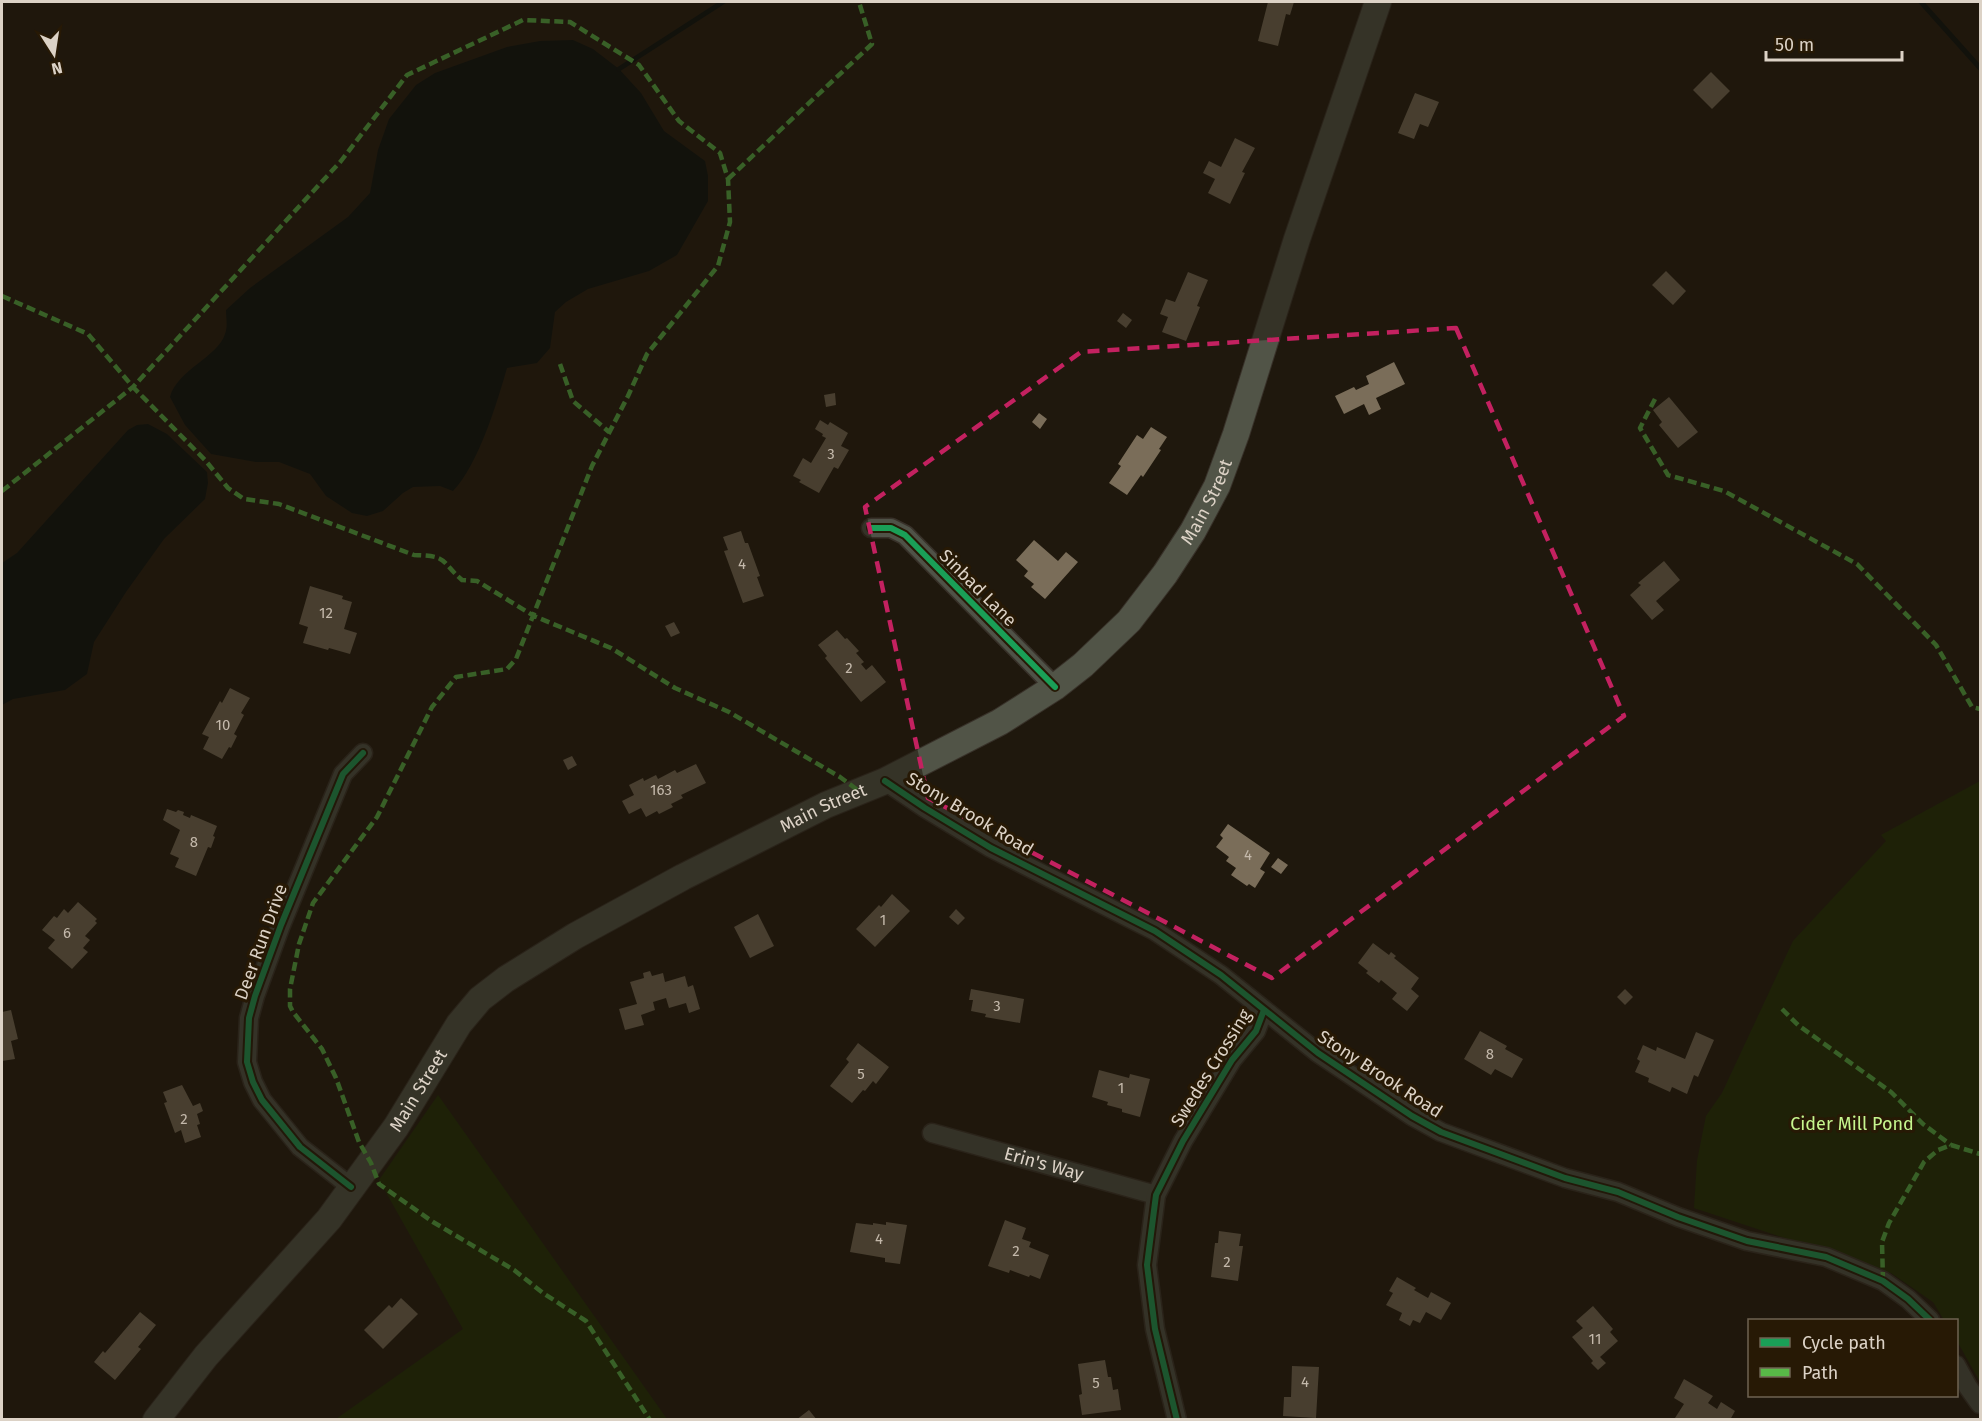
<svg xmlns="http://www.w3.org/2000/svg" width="1982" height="1421" viewBox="0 0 1982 1421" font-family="'Fira Sans',sans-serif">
	<rect width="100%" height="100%" fill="#1f180d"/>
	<path fill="#1d2e02" d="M1980,781v601l-23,-41 -1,-21h-12l-11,-18 -42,-29 -197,-65 3,-47 9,-45 16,-23 71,-152 93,-100 -5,-6z
		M438,1095l229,324h-331l127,-90 -84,-149z"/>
	<path fill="#040c0d" d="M573,40l20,9 26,20 22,24 23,38 41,30 3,15v25l-31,54 -28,16 -61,18 -22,13 -11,10 -5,36 -13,15 -30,5c-10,35 -29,97 -54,123l-13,-5 -27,1 -10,6 -20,18 -16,5 -15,-3 -26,-17 -16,-22 -31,-12h-23l-45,-8 -26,-29 -15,-28c7,-27 48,-40 55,-63 3,-7 1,-17 1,-24l24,-22 98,-71 22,-24 8,-43 11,-31 27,-34 19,-12 72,-26 33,-6z
		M148,424l19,10 40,38 1,11 -3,16 -41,40 -38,53 -32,50 -7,32 -22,16 -52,9 -11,6v-142l15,-10 111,-123 9,-5z"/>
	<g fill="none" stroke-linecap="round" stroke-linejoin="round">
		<path stroke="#040c0d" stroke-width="5" d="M1921,2l59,66
			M619,69l104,-67"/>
	</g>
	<path fill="#7a6d59" d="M1268,2h26l-4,13 -4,-1 -8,32 -20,-5z
		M1711,72l19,19 -18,18 -19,-19z
		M1415,93l24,9 -11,25 -8,-3 -6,15 -16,-6z
		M1235,138l20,10 -13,24 3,1 -15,31 -22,-11 7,-14 -12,-6 6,-12 12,6z
		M1666,271l20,20 -13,14 -21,-20z
		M1188,272l20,8 -11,26 3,1 -14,34 -24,-9 6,-15 -8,-3 6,-15 9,3z
		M1123,313l9,7 -6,8 -9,-7z
		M1394,362l11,22 -29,14 5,11 -12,6 -5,-11 -20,10 -9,-18 19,-9 2,3 13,-6 -3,-8z
		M835,393l1,12 -10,2 -2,-12z
		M1669,397l29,35 -20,16 -19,-23 3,-3 -9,-12z
		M1039,413l8,6 -7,10 -8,-7z
		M820,420l8,5 2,-3 18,11 -7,13 8,4 -11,19 -4,-2 -15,26 -20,-11 2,-2 -8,-4 10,-18 8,5 15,-25 -4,-2 1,-2 -8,-5z
		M1151,427l16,10 -8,12 2,1 -18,27 -2,-2 -14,20 -18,-12 12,-17 -3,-2 19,-29 6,4z
		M741,531l4,12h3l12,33 -3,1 7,19 -21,7 -19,-52 4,-1 -5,-13z
		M1034,540l24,21 8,-9 12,10 -33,37 -14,-12 3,-3 -10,-8 4,-5 -12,-11z
		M1664,561l16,19 -24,21 8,9 -12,10 -22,-25 11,-10 -3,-2z
		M310,586l33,10 -1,3 10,3 -8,27 13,4 -7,21 -21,-6 -1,2 -25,-7 5,-16 -9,-3z
		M674,622l6,11 -9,4 -6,-11z
		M837,630l8,9 2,-1 12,13 -3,2 8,9 -3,2 5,6 6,-5 14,17 -25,20 -36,-44 2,-2 -9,-11z
		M230,688l20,10 -9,15 3,2 -10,19 3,2 -6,12 -2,-1 -7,12 -19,-10 6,-12 -7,-3 18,-33 2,2z
		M572,756l5,9 -9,5 -5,-10z
		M696,764l10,19 -25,12 2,3 -12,6 2,3 -14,7 -2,-3 -11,6 -5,-9 -12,6 -7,-13 12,-6 -5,-10 14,-7 1,3 12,-6 2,4 17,-9 2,3z
		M167,809l9,3 2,-2 6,2 -1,3 7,3 1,-3 26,11 -4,10 2,1 -4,11 -3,-1 -12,29 -21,-9 4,-9 -9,-4 10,-24 -17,-10z
		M1228,824l42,29 -10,16 5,3 -10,16 -6,-4 -2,2 -16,-11 5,-7 -10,-7 3,-4 -13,-10 7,-9 -3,-3z
		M1278,858l10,7 -7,9 -10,-7z
		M892,894l18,17 -35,36 -19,-18 23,-24 2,2z
		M78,902l19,17 -2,2 2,2 -12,13 5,4 -7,8 5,4 -16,17 -24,-21 7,-8 -13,-10 12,-14 3,2 7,-9 4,4z
		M956,909l9,9 -7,7 -9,-8z
		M758,914l16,32 -24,12 -16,-31z
		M1373,943l16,12 2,-3 5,4 -2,2 25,20 -8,11 8,7 -12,15 -15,-12 5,-6 -16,-13 -2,3 -13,-10 2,-2 -10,-8z
		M650,971l2,5 11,-3 2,9 20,-6 3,11 5,-2 7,24 -11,4 -3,-10 -17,5 -3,-10 -13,4 2,8 -14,5 3,10 -19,5 -6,-21 18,-5 -7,-22 14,-4 -1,-5z
		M971,989l53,10 -4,24 -35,-6 1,-3 -15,-3 2,-11h-4z
		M1625,989l8,8 -8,8 -8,-8z
		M11,1010l7,29 -7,2 4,18 -13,2v-49z
		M1480,1031l27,15 -2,3 18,10 -11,19 -17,-9 -4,6 -27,-16z
		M1696,1032l18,8 -16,37 -4,-2 -7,19 -15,-7 -2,5 -22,-10 1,-4 -14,-6 5,-11 -3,-2 6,-14 13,6 1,-4 28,12z
		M858,1043l31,24 -13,17 -3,-3 -8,10 -2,-1 -11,13 -22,-17 19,-24 -3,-3z
		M1099,1070l30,8 1,-4 20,5 -10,38 -18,-5v-3l-15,-4 1,-3 -16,-5z
		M182,1085l11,21 7,-3 3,8 -6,3 3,10 -3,1 4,12 -16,6 -4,-13 -6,3 -11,-30 3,-1 -4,-10z
		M1005,1220l21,8 -4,11 9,3 -2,5 20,8 -9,24 -10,-4 -1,2 -19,-7 -1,3 -21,-7z
		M886,1222l21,3 -7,39 -15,-2v-4l-35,-6 6,-29 17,2v-2l13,2z
		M1219,1231l22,3 -2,12h4l-5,35 -27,-4 4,-34h3z
		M1397,1277l19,11 -2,2 14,8 3,-6 20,11 -10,17 -15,-8 -6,11 -7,-3 -3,6 -11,-6 3,-7 -16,-8 7,-12 -4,-2z
		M401,1298l17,16 -35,35 -19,-19 25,-25 3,3z
		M1593,1306l20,23 -3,3 8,9 -18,16 6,6 -8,7 -7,-7 2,-2 -21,-24 11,-9 -7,-7z
		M140,1312l16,13 -18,22 3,2 -26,31 -21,-18 9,-11 2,2z
		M1105,1360l3,17h3l2,13 5,-1 3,21 -39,5 -3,-20 3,-1 -4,-30z
		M1292,1366l27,1 -3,51 -33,-2 1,-19h7z
		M1684,1379l29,17 -5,7 9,6 4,-7 14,9 -5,9h-52l-3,-2 9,-14 -10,-6z
		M809,1410l8,10h-21z"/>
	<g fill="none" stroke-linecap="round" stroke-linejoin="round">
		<defs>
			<g id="street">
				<path d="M871,528h20l14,7 150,152"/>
				<path d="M885,781l40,27 66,40 164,83 66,44 97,78 94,63 29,16 124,46 53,14 60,25 69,24 79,16 57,24 25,18 22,21"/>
				<path id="s1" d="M932,1133l224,62"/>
				<path d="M351,1187l-51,-40 -38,-47 -9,-18 -6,-20 2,-44 6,-22 26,-71 62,-151 20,-21"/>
				<path d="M1956,1365l12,22 12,17"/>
				<path d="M1177,1420l-22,-91 -8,-64 9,-70 27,-54 49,-81 24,-29 8,-21"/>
			</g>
			<g id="secondary">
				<path id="s2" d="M156,1420l50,-64 123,-137 67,-92 63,-103 21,-25 26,-20 69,-43 108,-59 143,-72 59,-24 115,-59 55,-35 28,-22 46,-44 36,-47 28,-43 24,-45 19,-52 61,-195 81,-237"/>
			</g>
		</defs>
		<use href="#street" stroke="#383129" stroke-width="21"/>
		<use href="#secondary" stroke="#383129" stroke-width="28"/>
		<use href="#street" stroke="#4f5247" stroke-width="18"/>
		<use href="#secondary" stroke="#515447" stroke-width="26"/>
		<path stroke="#58b947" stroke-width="4.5" stroke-dasharray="9 4.5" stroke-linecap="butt" d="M728,179l144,-135 -13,-42
			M2,296l86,38 45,53 72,73 23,28 16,11 35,5 135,51c35,1 25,5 48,25l15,1 57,35 77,32 64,40 54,24 111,65 19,14
			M560,364l13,37 36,31
			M1655,399l-15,29 28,47 56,16 133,73 79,81 36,62 8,2
			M2,491l131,-104 208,-226 66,-86 116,-55 47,2 69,43 40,56 41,32 8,26 2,43 -12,44 -71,88 -19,42 -36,70 -76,193 -9,10 -51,8 -24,30 -55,110 -64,86 -14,41 -9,45v17l3,6 29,37 14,29 23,64 12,21 8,21 54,38 81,48 29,23 43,28 64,99
			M1782,1009l16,16 93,67 32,32 28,21
			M1883,1281l-1,-39 7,-19 35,-61 14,-12 13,-5 29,9"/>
		<defs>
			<path id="cycleway" d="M871,528h20l14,7 150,152
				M885,781l40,27 66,40 164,83 66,44 97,78 94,63 29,16 124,46 53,14 60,25 69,24 79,16 57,24 25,18 22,21
				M351,1187l-51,-40 -38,-47 -9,-18 -6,-20 2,-44 6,-22 26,-71 62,-151 20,-21
				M1177,1420l-22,-91 -8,-64 9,-70 27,-54 49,-81 24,-29 8,-21"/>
		</defs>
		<use href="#cycleway" stroke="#271905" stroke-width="10"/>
		<use href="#cycleway" stroke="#1a9f57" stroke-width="6"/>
	</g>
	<path d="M0 0H1982V1421H0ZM1456,328l168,388 -352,262 -344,-180 -63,-291 216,-155z" fill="#1f180d" fill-opacity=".55" fill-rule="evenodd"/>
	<path fill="none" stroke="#c32160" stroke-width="4.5" stroke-dasharray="12 8" stroke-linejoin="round" d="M1456,328l168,388 -352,262 -344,-180 -63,-291 216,-155z"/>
	<g text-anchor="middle" stroke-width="6" stroke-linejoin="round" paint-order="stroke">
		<g font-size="15" fill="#c4b9ab">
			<text x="831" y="459">3</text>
			<text x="742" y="569">4</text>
			<text x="326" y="618">12</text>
			<text x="849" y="673">2</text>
			<text x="223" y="730">10</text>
			<text x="661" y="795">163</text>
			<text x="194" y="847">8</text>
			<text x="1248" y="860">4</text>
			<text x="883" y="925">1</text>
			<text x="67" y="938">6</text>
			<text x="997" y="1011">3</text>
			<text x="1490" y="1059">8</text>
			<text x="861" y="1079">5</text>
			<text x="1121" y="1093">1</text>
			<text x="184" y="1124">2</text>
			<text x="879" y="1244">4</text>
			<text x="1016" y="1256">2</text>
			<text x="1227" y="1267">2</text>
			<text x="1595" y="1344">11</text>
			<text x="1305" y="1387">4</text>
			<text x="1096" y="1388">5</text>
		</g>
		<g font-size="18" fill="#dcd2c6" stroke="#271905">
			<text dy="6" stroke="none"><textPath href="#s2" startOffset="1430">Main Street</textPath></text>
			<text transform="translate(978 588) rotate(45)" y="6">Sinbad Lane</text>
			<text dy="6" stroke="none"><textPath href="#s2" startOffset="926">Main Street</textPath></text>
			<text transform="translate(970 814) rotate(31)" y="6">Stony Brook Road</text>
			<text transform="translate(261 942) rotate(-70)" y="6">Deer Run Drive</text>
			<text transform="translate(1211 1068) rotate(-58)" y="6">Swedes Crossing</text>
			<text transform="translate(1380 1074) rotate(33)" y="6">Stony Brook Road</text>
			<text dy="6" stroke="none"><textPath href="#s2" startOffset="422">Main Street</textPath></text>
			<text dy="6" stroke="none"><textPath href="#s1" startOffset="116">Erin's Way</textPath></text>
		</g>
		<g font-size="18" fill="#c6f68f" stroke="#271905">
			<text x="1852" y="1130">Cider Mill Pond</text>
		</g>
	</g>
	<rect width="1982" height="1421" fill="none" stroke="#dcd2c6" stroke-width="6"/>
	<rect x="1748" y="1319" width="210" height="78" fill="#271905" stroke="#6f6352" stroke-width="1.5"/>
	<rect x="1760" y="1338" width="30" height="9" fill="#1a9f57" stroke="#6f6352" stroke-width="1.5"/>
	<text x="1802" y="1349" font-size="18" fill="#dcd2c6">Cycle path</text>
	<rect x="1760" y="1368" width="30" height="9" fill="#58b947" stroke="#6f6352" stroke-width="1.5"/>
	<text x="1802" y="1379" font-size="18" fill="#dcd2c6">Path</text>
	<g transform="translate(54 54) rotate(168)" stroke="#271905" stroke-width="4.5" paint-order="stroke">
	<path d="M0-4.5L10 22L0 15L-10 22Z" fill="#dcd2c6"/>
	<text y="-9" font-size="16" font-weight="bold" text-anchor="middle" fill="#dcd2c6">N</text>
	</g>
	<path d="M1766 51v9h136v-9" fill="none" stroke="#dcd2c6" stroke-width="3"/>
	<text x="1775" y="51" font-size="18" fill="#dcd2c6" stroke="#271905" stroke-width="4.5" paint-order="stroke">50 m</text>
</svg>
